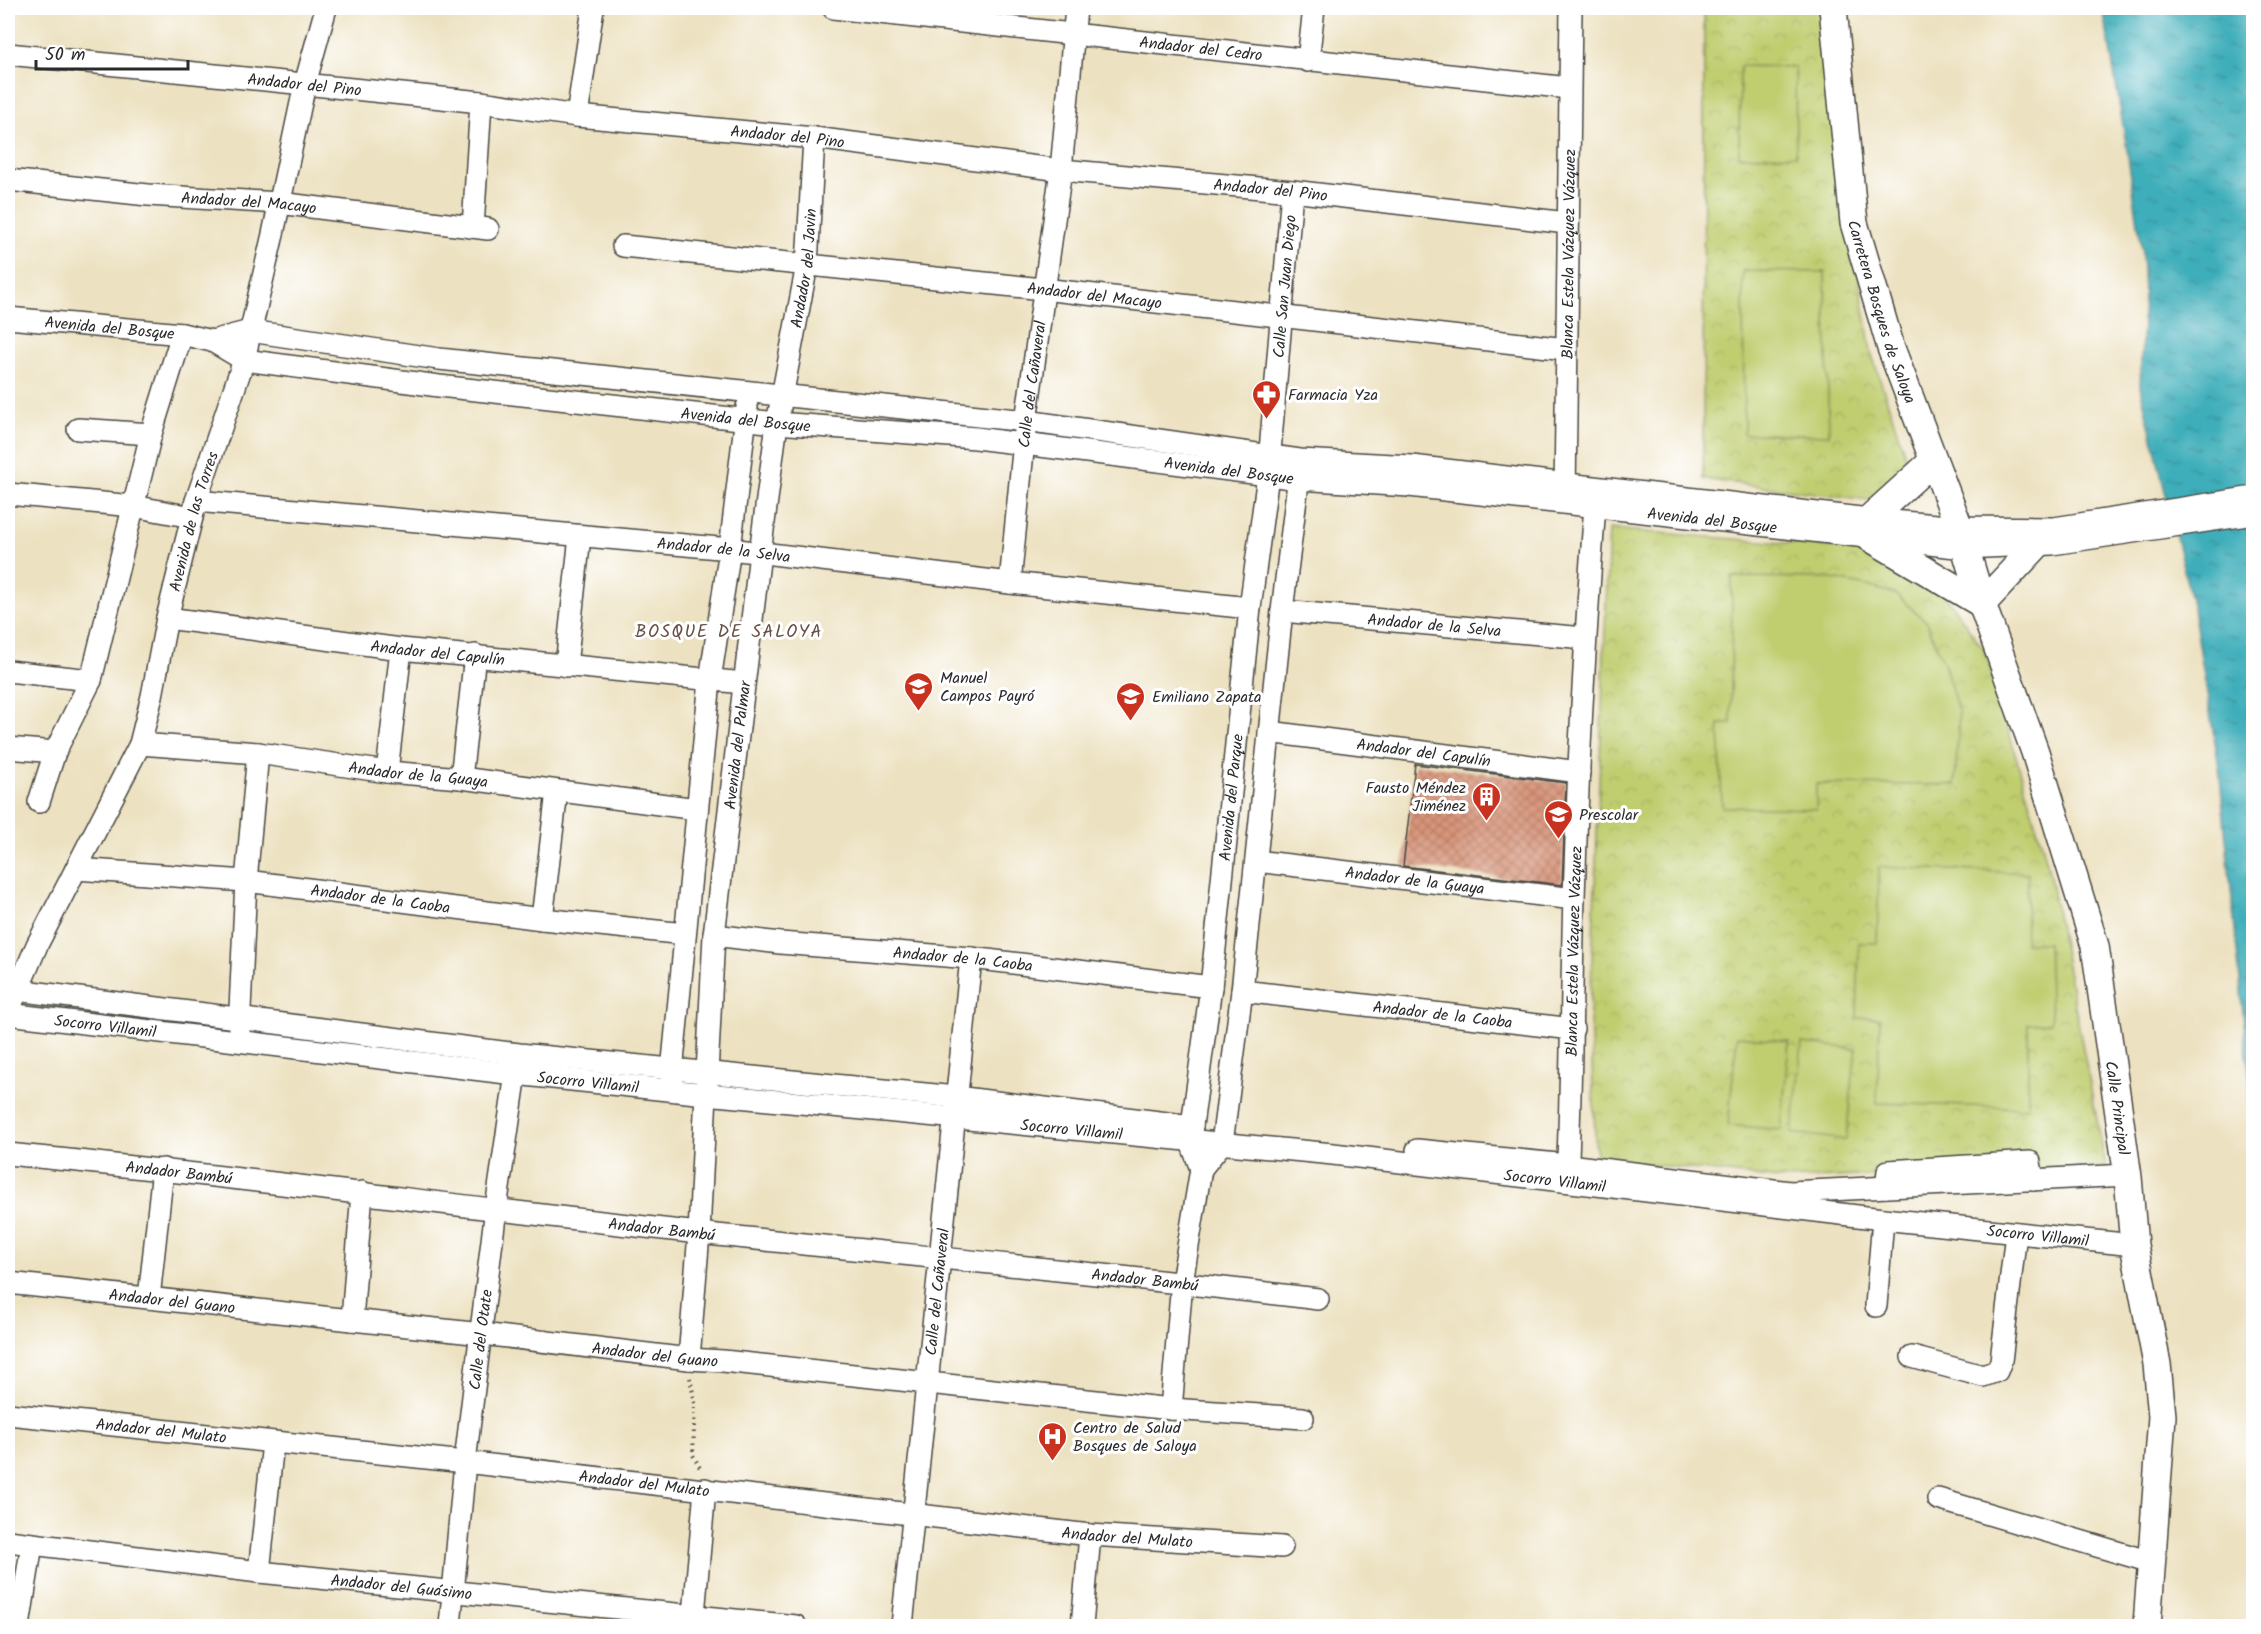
<svg xmlns="http://www.w3.org/2000/svg" width="2261" height="1634" viewBox="0 0 2261 1634" font-family="Kalam,sans-serif">
	<defs>
		<pattern id="park-crowns" width="20" height="18" patternUnits="userSpaceOnUse" patternTransform="scale(1.5)"><rect width="20" height="18" fill="#c0ce6f"/><path d="M2 6a3 3 0 1 1 6 0M12 15a3 3 0 1 1 6 0" fill="none" stroke="#a5b160"/></pattern>
		<pattern id="water-ripples" width="26" height="14" patternUnits="userSpaceOnUse" patternTransform="scale(1.5)"><rect width="26" height="14" fill="#3eaeba"/><path d="M2 4q2-2 4 0t4 0M15 11q2-2 4 0t4 0" fill="none" stroke="#348e97"/></pattern>
		<pattern id="building-cross-hatch" width="8" height="8" patternUnits="userSpaceOnUse" patternTransform="scale(1.5)"><rect width="8" height="8" fill="#d9957a"/><path d="M0 0l8 8M0 8l8-8" fill="none" stroke="#b07a64"/></pattern>
	</defs>
	<rect width="100%" height="100%" fill="#fff"/>
	<filter id="ink" filterUnits="userSpaceOnUse"><feTurbulence type="fractalNoise" baseFrequency=".0167" numOctaves="2"/><feDisplacementMap in="SourceGraphic" scale="12" xChannelSelector="R" yChannelSelector="G"/><feConvolveMatrix kernelMatrix="1 2 1 2 8 2 1 2 1" color-interpolation-filters="sRGB"/></filter>
	<filter id="wash" filterUnits="userSpaceOnUse"><feTurbulence type="fractalNoise" baseFrequency=".008" numOctaves="4" result="noise"/><feDisplacementMap in="SourceGraphic" scale="24" xChannelSelector="R" yChannelSelector="G"/><feGaussianBlur stdDeviation="1.35" result="paint"/><feColorMatrix in="noise" values="0 0 0 0 0 0 0 0 0 0 0 0 0 0 0 0 0 1.4 0 .05"/><feComposite in="paint" operator="in"/></filter>
	<g filter="url(#wash)">
		<rect width="100%" height="100%" fill="#ece1c0"/>
		<path fill="url(#park-crowns)" stroke="#767c4d" stroke-width="1.5" d="M1704,8h119l25,202 23,142 39,118 -33,31 -174,-22z
			M1609,529l239,19 86,32 51,71 62,211 59,305 -326,12 -184,-21 -6,-144z"/>
		<path fill="#c0ce6f" stroke="#767c4d" stroke-width="1.5" d="M1740,66l55,1 1,88 -57,1z
			M1743,271l82,1 4,163 -85,-1z
			M1732,577l94,1 42,8 27,8 31,27 18,42 15,51 -4,71 -139,-1v25l-94,-2 -3,-83h12z
			M1879,867l149,6 -3,70h23l3,79 -23,2v84l-151,-5 3,-85h-23l2,-75h18z
			M1737,1036l52,5 -8,89 -53,-5z
			M1802,1043l54,6 -10,91 -54,-7z"/>
		<path fill="url(#water-ripples)" stroke="#346c72" stroke-width="1.5" d="M2103,8h150v1163l-3,-88 -31,-316 -26,-159 -53,-221 4,-92 -2,-45 -17,-113z"/>
		<g id="blocks">
			<path fill="url(#building-cross-hatch)" d="M1415,764l151,19 -4,102 -159,-19z"/>
		</g>
	</g>
	<g filter="url(#ink)">
		<use href="#blocks" fill-opacity="0" stroke="#484641" stroke-width="1.5"/>
		<g fill="none" stroke-linecap="round" stroke-linejoin="round">
			<defs>
				<g id="minor">
					<path id="s1" d="M833,8l736,80"/>
					<path id="s2" d="M8,54l473,48 96,14 237,22 247,32 231,21 275,32"/>
					<path d="M1308,61l6,-53"/>
					<path d="M577,116l16,-108"/>
					<path id="s3" d="M8,180l140,15 131,8 209,26"/>
					<path d="M473,227l8,-125"/>
					<path id="s4" d="M623,246l420,43 523,60"/>
					<path id="s5" d="M8,318l174,16 30,7 32,19 195,26 338,37 199,15 323,41 110,7 556,62 87,-4 202,-30"/>
					<path d="M212,341l38,-10 189,28 587,62 274,39 112,6 457,53 90,8 95,1 200,-31"/>
					<path d="M78,429l73,5"/>
					<path d="M8,494l125,12 59,11"/>
					<path id="s6" d="M1565,496l6,-488"/>
					<path id="s7" d="M196,501l534,48 280,34 240,25"/>
					<path id="s8" d="M1010,583l16,-162 35,-251 15,-162"/>
					<path id="s9" d="M1282,611l303,27"/>
					<path id="s10" d="M167,618l234,31 343,34"/>
					<path d="M566,666l14,-130"/>
					<path d="M8,671l83,9"/>
					<path id="s11" d="M1269,732l310,40"/>
					<path id="s12" d="M140,744l118,9 129,19 74,6 236,31"/>
					<path d="M8,748l47,4"/>
					<path d="M387,772l14,-123"/>
					<path d="M461,778l14,-123"/>
					<path d="M39,802l16,-50 36,-72 60,-246 31,-100"/>
					<path id="s13" d="M1256,861l318,38"/>
					<path id="s14" d="M76,869l170,12 296,38 143,15"/>
					<path d="M542,919l15,-128"/>
					<path id="s15" d="M714,935l66,8 191,15 240,29"/>
					<path d="M8,987l8,3 503,64 437,43 236,29"/>
					<path id="s16" d="M1242,991l331,38"/>
					<path id="s17" d="M12,1003l25,-58 103,-201 12,-48 15,-78 29,-117 48,-141 29,-126 32,-150 21,-76"/>
					<path id="s18" d="M8,1014l507,60 191,20 627,60 550,65 251,26"/>
					<path d="M239,1031l7,-150 12,-128"/>
					<path d="M671,1082l39,-402 20,-131 17,-142"/>
					<path d="M1417,1150l151,15 222,27 337,-17"/>
					<path id="s19" d="M8,1154c231,22 460,54 691,79 206,22 413,41 619,66"/>
					<path id="s20" d="M1201,1169l-11,-29 21,-153 39,-379 18,-133 24,-284"/>
					<path id="s21" d="M1567,1179c5,-94 4,-188 7,-282 4,-131 11,-261 21,-392"/>
					<path d="M1886,1187l2,-16 142,-9 3,18"/>
					<path id="s22" d="M8,1283l474,51 207,25 34,2 448,48 132,9"/>
					<path d="M149,1298l14,-129"/>
					<path d="M1876,1306l7,-87"/>
					<path d="M352,1320l10,-128"/>
					<path d="M1912,1357l71,19 14,-5 4,-10 15,-128"/>
					<path id="s23" d="M689,1359l10,-126 15,-298 46,-382 17,-130 30,-158 7,-127"/>
					<path d="M1171,1409l11,-127 19,-113 21,-26 20,-152 40,-380 18,-144"/>
					<path id="s24" d="M8,1414l457,48 625,73 192,12"/>
					<path d="M1938,1499l213,63"/>
					<path id="s25" d="M8,1541l251,31 537,54"/>
					<path d="M259,1572l14,-129"/>
					<path d="M19,1626l13,-82"/>
					<path id="s26" d="M450,1626l15,-164 31,-254 22,-148"/>
					<path d="M693,1626l12,-137"/>
					<path id="s27" d="M902,1626l69,-668"/>
					<path d="M1082,1626l8,-91"/>
				</g>
				<g id="major">
					<path id="s28" d="M1833,8l21,215 37,125 68,179 23,77 53,148 60,194 33,231 6,68 23,119 5,52 -15,210"/>
					<path d="M1933,461l-64,58v18l113,67"/>
					<path d="M1982,604l55,-59"/>
				</g>
			</defs>
			<use href="#minor" stroke="#484641" stroke-width="24"/>
			<use href="#major" stroke="#484641" stroke-width="30"/>
			<path stroke="#484641" stroke-width="4" stroke-dasharray="1.5 4.5" stroke-linecap="butt" d="M690,1378l5,25 -2,52 8,15"/>
			<use href="#minor" stroke="#fff" stroke-width="21"/>
			<use href="#major" stroke="#fff" stroke-width="27"/>
		</g>
	</g>
	<defs>
		<symbol id="pharmacy-pin" viewBox="-11 -11 22 30"><path d="M0 17L-7.5 6A9.5 9.5 0 1 1 7.5 6Z" fill="#c8321e" stroke="#fff"/><path d="M-2-6h4v4h4v4h-4v4h-4v-4h-4v-4h4Z" fill="#fff"/></symbol>
		<symbol id="school-pin" viewBox="-11 -11 22 30"><path d="M0 17L-7.5 6A9.5 9.5 0 1 1 7.5 6Z" fill="#c8321e" stroke="#fff"/><path d="M0-5L7-2L0 1L-7-2ZM-4 1L0 2.5L4 1V4Q0 6-4 4Z" fill="#fff"/></symbol>
		<symbol id="building-pin" viewBox="-11 -11 22 30"><path d="M0 17L-7.5 6A9.5 9.5 0 1 1 7.5 6Z" fill="#c8321e" stroke="#fff"/><path d="M-4-6H4V6H1V3H-1V6H-4ZM-2.5-4.3h1.7v1.8h-1.7ZM.8-4.3h1.7v1.8H.8ZM-2.5-1h1.7V.8h-1.7ZM.8-1h1.7V.8H.8Z" fill="#fff"/></symbol>
		<symbol id="hospital-pin" viewBox="-11 -11 22 30"><path d="M0 17L-7.5 6A9.5 9.5 0 1 1 7.5 6Z" fill="#c8321e" stroke="#fff"/><path d="M-5-5h3v3.5h4V-5h3V5h-3V1.5h-4V5h-3Z" fill="#fff"/></symbol>
	</defs>
	<g fill-rule="evenodd">
		<use href="#pharmacy-pin" x="1250" y="378" width="33" height="45"/>
		<use href="#school-pin" x="902" y="670" width="33" height="45"/>
		<use href="#school-pin" x="1114" y="680" width="33" height="45"/>
		<use href="#building-pin" x="1470" y="780" width="33" height="45"/>
		<use href="#school-pin" x="1542" y="798" width="33" height="45"/>
		<use href="#hospital-pin" x="1036" y="1420" width="33" height="45"/>
	</g>
	<g text-anchor="middle" stroke-width="6" stroke-linejoin="round" paint-order="stroke">
		<g font-size="16" fill="#2b2b2b" stroke="#fff">
			<text dy="6" stroke="none"><textPath href="#s1" startOffset="370">Andador del Cedro</textPath></text>
			<text dy="6" stroke="none"><textPath href="#s2" startOffset="298">Andador del Pino</textPath></text>
			<text dy="6" stroke="none"><textPath href="#s2" startOffset="784">Andador del Pino</textPath></text>
			<text dy="6" stroke="none"><textPath href="#s2" startOffset="1270">Andador del Pino</textPath></text>
			<text dy="6" stroke="none"><textPath href="#s3" startOffset="242">Andador del Macayo</textPath></text>
			<text dy="6" stroke="none"><textPath href="#s6" startOffset="242">Blanca Estela Vázquez Vázquez</textPath></text>
			<text dy="6" stroke="none"><textPath href="#s23" startOffset="1098">Andador del Javin</textPath></text>
			<text dy="6" stroke="none"><textPath href="#s20" startOffset="890">Calle San Juan Diego</textPath></text>
			<text dy="6" stroke="none"><textPath href="#s4" startOffset="474">Andador del Macayo</textPath></text>
			<text dy="6" stroke="none"><textPath href="#s28" startOffset="309">Carretera Bosques de Saloya</textPath></text>
			<text dy="6" stroke="none"><textPath href="#s5" startOffset="102">Avenida del Bosque</textPath></text>
			<text dy="6" stroke="none"><textPath href="#s8" startOffset="200">Calle del Cañaveral</textPath></text>
			<text dy="6" stroke="none"><textPath href="#s5" startOffset="748">Avenida del Bosque</textPath></text>
			<text dy="6" stroke="none"><textPath href="#s5" startOffset="1234">Avenida del Bosque</textPath></text>
			<text dy="6" stroke="none"><textPath href="#s5" startOffset="1720">Avenida del Bosque</textPath></text>
			<text dy="6" stroke="none"><textPath href="#s17" startOffset="518">Avenida de las Torres</textPath></text>
			<text dy="6" stroke="none"><textPath href="#s7" startOffset="530">Andador de la Selva</textPath></text>
			<text dy="6" stroke="none"><textPath href="#s9" startOffset="153">Andador de la Selva</textPath></text>
			<text dy="6" stroke="none"><textPath href="#s10" startOffset="273">Andador del Capulín</textPath></text>
			<text dy="6" stroke="none"><textPath href="#s23" startOffset="616">Avenida del Palmar</textPath></text>
			<text dy="6" stroke="none"><textPath href="#s11" startOffset="156">Andador del Capulín</textPath></text>
			<text dy="6" stroke="none"><textPath href="#s12" startOffset="280">Andador de la Guaya</textPath></text>
			<text dy="6" stroke="none"><textPath href="#s20" startOffset="376">Avenida del Parque</textPath></text>
			<text dy="6" stroke="none"><textPath href="#s13" startOffset="160">Andador de la Guaya</textPath></text>
			<text dy="6" stroke="none"><textPath href="#s14" startOffset="306">Andador de la Caoba</textPath></text>
			<text dy="6" stroke="none"><textPath href="#s21" startOffset="228">Blanca Estela Vázquez Vázquez</textPath></text>
			<text dy="6" stroke="none"><textPath href="#s15" startOffset="250">Andador de la Caoba</textPath></text>
			<text dy="6" stroke="none"><textPath href="#s16" startOffset="202">Andador de la Caoba</textPath></text>
			<text dy="6" stroke="none"><textPath href="#s18" startOffset="98">Socorro Villamil</textPath></text>
			<text dy="6" stroke="none"><textPath href="#s18" startOffset="584">Socorro Villamil</textPath></text>
			<text dy="6" stroke="none"><textPath href="#s28" startOffset="1142">Calle Principal</textPath></text>
			<text dy="6" stroke="none"><textPath href="#s18" startOffset="1070">Socorro Villamil</textPath></text>
			<text dy="6" stroke="none"><textPath href="#s19" startOffset="172">Andador Bambú</textPath></text>
			<text dy="6" stroke="none"><textPath href="#s18" startOffset="1556">Socorro Villamil</textPath></text>
			<text dy="6" stroke="none"><textPath href="#s19" startOffset="658">Andador Bambú</textPath></text>
			<text dy="6" stroke="none"><textPath href="#s18" startOffset="2042">Socorro Villamil</textPath></text>
			<text dy="6" stroke="none"><textPath href="#s19" startOffset="1144">Andador Bambú</textPath></text>
			<text dy="6" stroke="none"><textPath href="#s27" startOffset="336">Calle del Cañaveral</textPath></text>
			<text dy="6" stroke="none"><textPath href="#s22" startOffset="165">Andador del Guano</textPath></text>
			<text dy="6" stroke="none"><textPath href="#s26" startOffset="288">Calle del Otate</textPath></text>
			<text dy="6" stroke="none"><textPath href="#s22" startOffset="651">Andador del Guano</textPath></text>
			<text dy="6" stroke="none"><textPath href="#s24" startOffset="154">Andador del Mulato</textPath></text>
			<text dy="6" stroke="none"><textPath href="#s24" startOffset="640">Andador del Mulato</textPath></text>
			<text dy="6" stroke="none"><textPath href="#s24" startOffset="1126">Andador del Mulato</textPath></text>
			<text dy="6" stroke="none"><textPath href="#s25" startOffset="396">Andador del Guásimo</textPath></text>
		</g>
		<g font-size="16" fill="#2b2b2b" stroke="#fff" text-anchor="start">
			<text x="1288" y="400">Farmacia Yza</text>
			<text x="940" y="683">Manuel<tspan x="940" dy="18">Campos Payró</tspan></text>
			<text x="1152" y="702">Emiliano Zapata</text>
			<text x="1466" y="793" text-anchor="end">Fausto Méndez<tspan x="1466" dy="18">Jiménez</tspan></text>
			<text x="1579" y="820">Prescolar</text>
			<text x="1073" y="1433">Centro de Salud<tspan x="1073" dy="18">Bosques de Saloya</tspan></text>
		</g>
		<g font-size="18" letter-spacing="1.5" fill="#685047" stroke="#fff">
			<text x="729" y="637">BOSQUE DE SALOYA</text>
		</g>
	</g>
	<rect width="2261" height="1634" fill="none" stroke="#fff" stroke-width="30"/>
	<path d="M36 60v9h152v-9" fill="none" stroke="#2b2b2b" stroke-width="3"/>
	<text x="45" y="60" font-size="18" fill="#2b2b2b" stroke="#ffffff" stroke-width="4.5" paint-order="stroke">50 m</text>
</svg>
